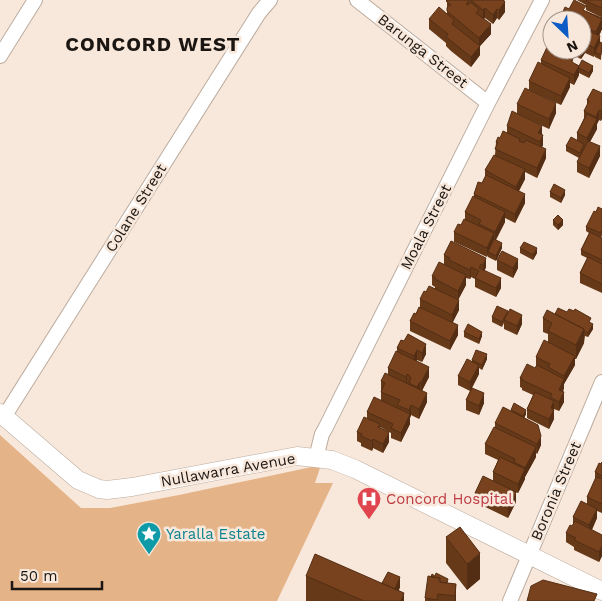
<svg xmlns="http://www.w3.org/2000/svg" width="602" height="601" viewBox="0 0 602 601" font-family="'Work Sans',sans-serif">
	<rect width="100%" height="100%" fill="#f8e8db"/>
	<path fill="#e5b388" d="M0,435l81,73h29l69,-13 142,-30 -6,18h18l-56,118h-277z"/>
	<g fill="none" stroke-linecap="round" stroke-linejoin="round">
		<defs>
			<path id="minor" d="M357,0l131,103
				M0,56l35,-56
				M4,417l255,-404 11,-13
				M316,458l6,-24 3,-5 163,-326 54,-103
				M510,601l92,-219"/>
			<path id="major" d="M0,413l78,67 21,9 8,1 25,-3 165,-31 35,4 23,9 247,122"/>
		</defs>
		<use href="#minor" stroke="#bcac9f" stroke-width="16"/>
		<use href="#major" stroke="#bcac9f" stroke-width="19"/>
		<use href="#minor" stroke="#fff" stroke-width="14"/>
		<use href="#major" stroke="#fff" stroke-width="18"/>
	</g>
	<path fill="#663919" d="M447,0h58l-1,1 1,11 -6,8 -2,-2 -4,6 -8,-6 -1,1 7,15 -11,12v9l-9,12 -20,-16 -5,-5v-3l-17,-14v-10l18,-5z
		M577,0h25v29l-3,7 1,7h2l-1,17 -6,-3v-2l-1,2 -9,-4 -4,6 -19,-9h20v-30h-22l1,-4 8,-7 17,2 15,6 -15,-7v-5z
		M568,56l5,7 20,8 -4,7 -10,-5v2l-5,10 -4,-2v4l-9,18 -32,-15v-9l12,-17v-4z
		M602,93l-1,28 -2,-1 -2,4v5l-7,13 10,14 -11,22 -12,-6v-10l2,-4 -13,-7v-5l11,-5v-8l7,-15v-7l3,-6v-5z
		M517,104l39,9 -7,16 -32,-15z
		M507,126l35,9 1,10 -1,2 4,11 -9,20 -12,-6v7l-6,12 6,12 -10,20 -10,-5v4l-9,18 6,8 -6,13 -8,-4v-2l-1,2 -33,-15v-10l7,-7 4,-5v-8l9,-16v-2l8,-11 3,-6v-7l10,-15 1,-13 11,-9z
		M550,192l15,3 -4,8 -11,-6z
		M602,209v27l-1,1 1,1v55l-22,-10v-10l7,-15 -6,-3v-5l8,-17 -3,-2v-4l10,-15z
		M553,220l10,5 -5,5 -5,-5z
		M451,241l35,26 -2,4 17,17 -5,9 -21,-10v-8l-4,-2 -1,2 -4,-1v7l-8,15 1,10 -7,13 6,12 -8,15 -40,-19v-10l10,-13v-9l6,-7 9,-4v-1l-3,-2v-9l12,-12v-9z
		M520,248l17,5 -4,7 -13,-7z
		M497,260l21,8 -5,10 -16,-8z
		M508,312l14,12 -5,11 -13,-6v-6l-2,4 -10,-5v-5z
		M555,314l36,9 2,6 -5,8 -3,-1 -1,7 -8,16h-1v6l-11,19v4l-1,4 1,10 -5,9 -5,-2v10l-5,10 -22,-11v-9l6,-14 -11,-5v-2l-2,-1v-9l15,-10 1,-2v-9l12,-15v-8l-5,-2v-14z
		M464,332l18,4 -3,8 -15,-7z
		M401,340l25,14 -4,8 -5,-2 -1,1 13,16 -7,14 5,11 -8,17 -8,-4 -1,3v6l-9,18 -10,-4v-5l-11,-6 9,15 -6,11 -10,-5 -1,3 -11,-5v-3l-4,-2v-9l10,-13v-7l14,-12v-19l7,-7v-6l9,-16v-4z
		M487,359l-5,11 -3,-2v6l-7,14 12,15 -5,12 -13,-5v-10l4,-9 -12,-6v-9l14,-15v-1z
		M511,410l15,4 -2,4 17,27 -4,9 -1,-1v4l-11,20v2l-7,14 -8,-3 6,12 -8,16 -33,-16v-9l18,-12v-9l5,-12 -13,-6v-10l10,-17v-4l16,-12z
		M602,462v51l-5,-2v7l-5,12 10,5v21l-3,6 -25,-12v-3l-8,-5v-9l7,-8v-8l14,-13v-7l8,-17v-8z
		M446,537l34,42 -13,11 -21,-27z
		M306,576l76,7 18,4 -1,3 5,11h-98z
		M448,583l8,1v17h-31v-3z"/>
	<path fill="#532e14" d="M505,2v10l-6,8v-10z
		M485,8v10l-2,1v-9z
		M497,9v9l-4,6v-9z
		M602,19v10l-6,13v-10z
		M491,24v10l-11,12v9l-9,12v-10l8,-10v-9z
		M600,36v10l-5,6 -1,5v-9z
		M585,43v10l-4,6v-9z
		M579,66v9l-5,10v-10z
		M593,66v5l-4,7v-5z
		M570,78v9l-9,18v-9z
		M556,103v10l-7,16v-10z
		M602,109v10l-1,2v-10z
		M599,110v10l-2,4v5l-10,18v-9l9,-17v-4z
		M542,126v9l-4,-2z
		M543,135v10l-3,6v-9z
		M600,146v10l-11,22v-10z
		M546,149v9l-9,20v-10z
		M525,169v10l-9,17v-9z
		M565,190v5l-4,8v-5z
		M525,194v9l-10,20v-9z
		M505,212v10l-10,19v-9z
		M563,220v5l-5,5v-5z
		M494,233v10l-6,9 -1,5v-9z
		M502,243v5l-6,13v-5z
		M537,248v5l-4,7v-5z
		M486,258v9l-3,8v-10z
		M518,259v9l-5,10v-10z
		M471,267v10l-1,2v-9z
		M466,275v10l-8,15v-9z
		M501,278v10l-5,9v-9z
		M459,300v10l-7,14v-9z
		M522,315v9l-5,11v-9z
		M593,324v5l-5,8v-4z
		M458,325v10l-8,15v-9z
		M584,329v14l-8,16v-14z
		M482,332v4l-3,8v-5z
		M426,344v10l-4,8v-9z
		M417,350v10l-3,6v-10z
		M487,354v5l-5,11v-5z
		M575,356v9l-11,19v4l-5,11v-9l5,-11v-3z
		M479,365v9l-9,17v-9z
		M429,367v10l-8,15v-9z
		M407,374v10l-1,2v-9z
		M420,382v10l-3,4v-9z
		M564,392v10l-5,9v-9z
		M427,393v9l-8,17v-10z
		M484,393v10l-5,12v-9z
		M554,401v18l-5,10v-10l2,-11z
		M411,405v10l-1,3v6l-9,18v-9l8,-16v-7z
		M526,410v4l-3,7v-5z
		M389,432v10l-6,11v-9z
		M541,436v9l-4,9v-10z
		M373,439v9l-1,3v-10z
		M536,447v10l-11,20v-9z
		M525,469v10l-7,14v-9z
		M516,492v10l-8,16v-9z
		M597,509v9l-8,17v-10z
		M602,546v10l-3,6v-10z
		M480,553v26l-13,11v-26z
		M400,577v10l-6,12v-10z
		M456,584v17h-1v-5z
		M404,593v8h-3z"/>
	<path fill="#77421d" stroke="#532e14" d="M447,0h21l1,1 -3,3 2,1 2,-3 9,7 -3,4 15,11 -12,14 -32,-27v-3l2,-3h2l-5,-4z
		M471,0h32l2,2 -6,8 -2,-1 -4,6 -8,-7 -2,2z
		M574,0l12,6 -3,4 19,9 -6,13 -14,-6v-6h-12l-9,-4 4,-9 4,2z
		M587,0h15v8l-16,-7z
		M439,7l15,13 -2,4 28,22 -9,11 -25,-20 2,-3 -19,-15z
		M582,28l18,8 -6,12 -9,-5 -3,5z
		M600,42l2,1 -1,12 -6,-3z
		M548,45l4,1v4h8l8,4 -1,1 6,3 -1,4 7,4 -5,9 -33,-15z
		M582,60l11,6 -4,7 -10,-5v-2z
		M538,62l32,16 -9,18 -32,-15z
		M525,88l31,15 -7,16 -32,-15z
		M593,89l9,4v16l-1,2 -2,-1 -3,7 -12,-6 5,-10 -2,-1z
		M512,111l30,15 -4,7 5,2 -3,7 -33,-16z
		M587,114l10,5 -10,19 -10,-5z
		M503,131l17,8 -1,2 5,2 2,-3 20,9 -9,19 -42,-19 3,-7h-2l2,-5 2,1z
		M571,137l13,7 -4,9 -14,-7z
		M588,141l12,5 -11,22 -12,-6z
		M494,155l31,14 -9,18 -31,-17z
		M486,175l39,19 -10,20 -41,-20 4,-12 4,1z
		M554,184l11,6 -4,8 -11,-6z
		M473,196l32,16 -10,20 -16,-8 2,-4 -16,-8z
		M598,207l4,2v23l-1,-1v2l-15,-6 8,-16 2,1z
		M558,215l5,5 -5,5 -5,-5z
		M464,219l30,14 -7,15 -33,-16 4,-8 3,1z
		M590,232l12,6v22l-21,-10z
		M494,239l8,4 -6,13 -8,-4z
		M451,241l35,17 -3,7 -2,-1 -2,4 22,10 -5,10 -21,-10 4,-7 -8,-4 -1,3 -21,-10 1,-2 -6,-3z
		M524,242l13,6 -4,7 -13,-7z
		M502,251l16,8 -5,9 -16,-8z
		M588,257l14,7v20l-22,-11z
		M439,262l27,13 -8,16 -23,-12v-2l-3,-1z
		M429,286l30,14 -7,15 -32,-16 4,-8 2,1z
		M497,306l11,5 -6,11 -10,-5z
		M419,307l39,18 -8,16 -40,-20 4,-8 2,1z
		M558,308l9,4 2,-3 5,2 1,-2 16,9 -2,4 4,2 -5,9 -4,-2v-2l-29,-15z
		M510,309l12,6 -5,11 -13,-6z
		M547,310l37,19 -8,16 -28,-14 4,-8 -9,-5z
		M468,324l14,8 -3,7 -15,-7z
		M408,334l18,10 -4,9 -5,-3 -3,6 -17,-8 4,-8 3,1z
		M544,340l31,16 -11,20 -16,-9 2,-3 -14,-7z
		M476,350l11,4 -5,11 -10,-5z
		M396,351l33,16 -8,16 -1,-1 -3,5 -8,-4 2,-5 -1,-1v-1l-3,-2 -1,3 -18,-9z
		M467,359l12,6 -9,17 -12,-6z
		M527,364l8,4 2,-3 27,14 -5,11 5,2 -5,10 -9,-5 2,-3 -30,-14 1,-1 -3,-1z
		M385,373l42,20 -8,16 -8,-4 -2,5 -12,-5 3,-5 -19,-8 4,-9 -4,-2z
		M472,388l12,5 -5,13 -13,-6z
		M535,392l19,9 -3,7 3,2 -5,9 -22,-10z
		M374,397l36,17 -9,19 -10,-5 2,-4 -26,-12z
		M514,403l12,7 -3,6 -12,-6z
		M503,407l35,18 3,11 -4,8 -42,-21z
		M364,417l16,7 -2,3 11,5 -6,12 -10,-5 -1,2 -11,-5 1,-2 -5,-2z
		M494,427l42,20 -11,21 -11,-6 1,-3 -30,-15z
		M500,457l25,12 -7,15 -25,-12z
		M602,462v14l-7,-4 4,-9 2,1z
		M483,476l33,16 -8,17 -33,-16z
		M596,477l6,2v25l-15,-7z
		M581,501l16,8 -8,16 -16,-8z
		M575,521l27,14v11l-3,6 -25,-12 2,-2 -10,-5 4,-8 2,1z
		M460,527l20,26 -13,11 -21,-27z
		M315,554l89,39 -3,8h-37l-58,-25z
		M388,572l12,5 -5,12 -13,-6z
		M436,573l12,6 -1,4 -7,-1v-4l-9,-1 1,-3 3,2z
		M428,576l12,2 -1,4 17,2 -1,12 -17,-2 -1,6 -12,-2z
		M543,580l54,14 -3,7h-67l4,-15z"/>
	<defs>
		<symbol id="hospital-pin" viewBox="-11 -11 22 30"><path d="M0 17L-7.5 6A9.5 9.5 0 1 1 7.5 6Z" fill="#e0444e" stroke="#f8e8db"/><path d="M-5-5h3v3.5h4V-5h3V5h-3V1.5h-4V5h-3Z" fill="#fff"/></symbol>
		<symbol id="sight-pin" viewBox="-11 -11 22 30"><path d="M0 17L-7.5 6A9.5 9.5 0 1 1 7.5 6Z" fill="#0f9aa8" stroke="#f8e8db"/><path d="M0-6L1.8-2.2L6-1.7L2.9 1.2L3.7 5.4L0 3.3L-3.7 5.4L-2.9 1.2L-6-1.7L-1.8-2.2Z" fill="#fff"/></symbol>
	</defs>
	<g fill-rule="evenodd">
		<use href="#hospital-pin" x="355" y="485" width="28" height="38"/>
		<use href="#sight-pin" x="135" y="520" width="28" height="38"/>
	</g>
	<g text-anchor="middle" stroke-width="5" stroke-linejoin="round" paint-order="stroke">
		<g font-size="15" fill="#1c1612" stroke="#f8e8db">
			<text transform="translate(423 51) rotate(38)" y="5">Barunga Street</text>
			<text transform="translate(136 208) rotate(-58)" y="5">Colane Street</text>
			<text transform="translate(426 227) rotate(-63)" y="5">Moala Street</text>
			<text transform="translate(228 470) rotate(-10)" y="5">Nullawarra Avenue</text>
			<text transform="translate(556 491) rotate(-67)" y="5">Boronia Street</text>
		</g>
		<g font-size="15" fill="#be3a42" stroke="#f8e8db" text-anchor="start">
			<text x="386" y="504">Concord Hospital</text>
		</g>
		<g font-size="15" fill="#0d838f" stroke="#f8e8db" text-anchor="start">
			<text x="166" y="539">Yaralla Estate</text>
		</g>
		<g font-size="20" font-weight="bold" letter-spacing="1" fill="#1c1612" stroke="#f8e8db">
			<text x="153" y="51">CONCORD WEST</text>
		</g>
	</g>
	<g transform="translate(567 35) rotate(155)"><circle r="24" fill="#f8e8db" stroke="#a0948b"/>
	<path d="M0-4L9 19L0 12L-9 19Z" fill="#0d5bc5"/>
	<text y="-8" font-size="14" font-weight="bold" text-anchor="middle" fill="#1c1612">N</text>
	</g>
	<path d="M12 581v8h90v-8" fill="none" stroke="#1c1612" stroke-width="2.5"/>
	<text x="20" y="581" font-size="15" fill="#1c1612" stroke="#f8e8db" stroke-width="4" paint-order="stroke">50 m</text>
</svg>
